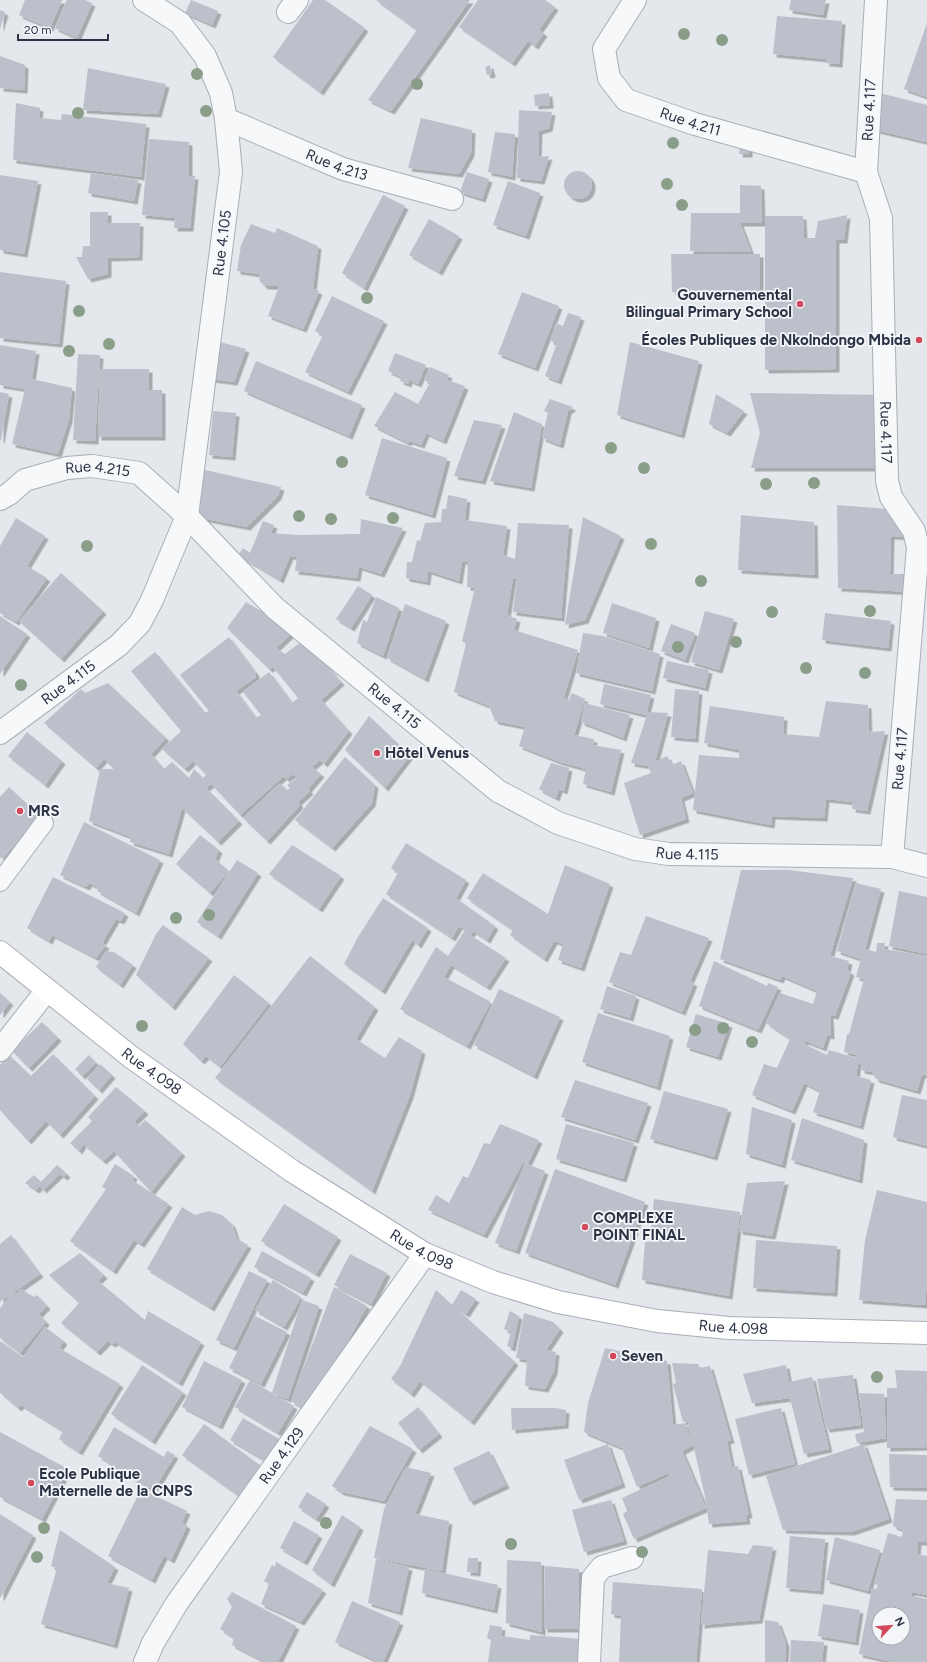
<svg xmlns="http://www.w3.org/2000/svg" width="927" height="1662" viewBox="0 0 927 1662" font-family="Figtree,sans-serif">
	<defs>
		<filter id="shadow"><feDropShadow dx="3.5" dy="3.5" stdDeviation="0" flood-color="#0004"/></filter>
	</defs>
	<rect width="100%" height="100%" fill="#e4e7ec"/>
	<path fill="#bbc0ca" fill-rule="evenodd" filter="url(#shadow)" d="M25,0h37l-12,28 -31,-13z
		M67,0h18l7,3 -15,35 -22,-10z
		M191,0l27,11 -6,14 -27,-12z
		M313,0h12l40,28 -45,64 -47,-35z
		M376,0h94l-79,111 -23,-11 49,-70z
		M478,0h67l10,7 -16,23 5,3 -9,13 -7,-5 -16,22 -53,-36z
		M791,0h35l-3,15 -34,-5z
		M0,10l5,2 -5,17z
		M777,16l65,5 -3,43 -13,-1v-4l-53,-5z
		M927,23v74l-23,-8z
		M0,56l25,9 -1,25 -24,-2z
		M490,65l2,9 -5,1 -2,-8z
		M88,68l78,16 -8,30 -75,-4z
		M876,92l51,13v37l-51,-12z
		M549,93l1,12 -15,1 -1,-11z
		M16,103l24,5 -1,10 22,2 1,-6 84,10 -5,53 -128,-17z
		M519,110l33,2 -3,16 -10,3 -1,26 11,-1 -8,25 -24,-3z
		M421,118l51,12 -1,23 -12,21 -51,-6z
		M495,132l20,2 -3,43 -24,-5z
		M149,139l40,3v34h6l-5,52h-16l1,-10 -33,-3z
		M740,143l9,1v10h-10z
		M564 185a14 14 0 1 1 28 0a14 14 0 1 1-28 0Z
		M467,172l22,7 -7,20 -22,-7z
		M91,173l47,7 -4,21 -46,-8z
		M0,175l38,6 -14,73 -24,-4z
		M508,181l32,12 -14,43 -33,-11z
		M740,185l21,1 1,37h-22l11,29 -61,-1 1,-38h49z
		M383,195l22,11 -41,82 -22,-15z
		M90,212h18v11h32l-1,34 -31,1v16l-20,5 -12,-22h6l1,-11h7z
		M847,215l-3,25h-8v129l-71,1v-154h38l1,22h11l3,-17z
		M429,219l30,17 -20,36 -30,-17z
		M251,224l24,9 2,-5 41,18 -5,43 6,2 -16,38 -35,-13 11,-30h-14l-5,-4 -1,-8 -22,-3 4,-26z
		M671,254h89v38h-88z
		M0,272l66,9 -7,63 -59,-6z
		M522,292l37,14 -24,62 -37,-14z
		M332,296l52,25 -36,71 -43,-20 18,-37 -8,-4z
		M568,313l13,4 -23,64 -13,-5 12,-33 -7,-2 6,-18 7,3z
		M209,339l37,10 -12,33 -32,-4z
		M630,342l69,19 -18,74 -64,-20z
		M0,345l36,6 -4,28 40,9 -3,31 -11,35 -46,-10 13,-55 -25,-4z
		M395,353l31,12 -8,19 -9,-4 -1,4 -8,-3 1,-4 -13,-6z
		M78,354l22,1 -5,86 -22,-1z
		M256,361l106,44 -13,31 -105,-45z
		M430,367l19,8 -2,5 18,6 -22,55 -17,-8 -5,12 -12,-4 -1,2 -34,-17 21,-34 23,12 12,-21 -6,-3z
		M100,369h49v21h13v47h-64z
		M0,392l9,2 -8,46h-1z
		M750,393l132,2v73h-131l9,-35z
		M716,394l28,17 -17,22 -18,-9z
		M550,399l23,8 -5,4 -8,34 -18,-7 6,-25 -4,-2z
		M213,411l23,2 -4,44 -23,-2z
		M514,412l28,12 -11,64 -41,-7z
		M474,420l28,5 -20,56 -28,-5z
		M382,438l65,20 -15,57 -67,-20z
		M201,469l80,18 -3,9 -31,31 -46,-9 -4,-27z
		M448,495l19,4 -2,21 42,6 -4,29 12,4 3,-36 51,2 -8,93 -48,-6 4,-33 -4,-1 -6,37 10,4 -3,11 64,20 -14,47 -14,-4 19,7 3,-7 13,6 -11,36 20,4 -1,6 28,5 -10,42 -28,-8 3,-15 -26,-7 -41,-16 6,-19 -30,-6 -6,-15 -35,-14 12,-48 -4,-3 13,-53 -8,-1 1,-25 -6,-1 -3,20 -31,-10 -1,11 -21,-4 1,-16h5l5,-22 3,1 5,-18 16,-1 1,-13h4z
		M837,505l76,6v26l-22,-1 -1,38h20v18l-72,-4z
		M741,515l73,7 1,53 -77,-5z
		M583,517l38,19 -36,84 -20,5z
		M16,518l29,18 -18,30 20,12 -31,44 -16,-9v-67z
		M361,519l42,9 -22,46 -22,-7 -2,11 -62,-7 2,-14 -7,-1 -10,24 -42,-25 5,-7 7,5 13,-32 11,4 -3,8 27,2 62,-1z
		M61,573l42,38 -42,48 -42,-38z
		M358,586l14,9 -21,33 -15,-9z
		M376,597l23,11 -16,48 -26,-13 6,-23 4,2z
		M246,602l48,29 -18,17 9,6 20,-15 36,43 -20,18 28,31 -25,33 -4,-4 -8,7 9,7 -13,15 2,2 -12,11 2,3 -33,36 -24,-23 37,-35 7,7 3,-2 -3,-3 10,-7 -4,-4 -7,5 -2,-3 -44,39 -29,-31 -5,4 33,33 -21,21 -36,-34 -13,46 -39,-12 1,-5 -42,-16 11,-52h14l-10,-10 -8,9 -52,-45 37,-34 4,4 23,-10 58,55 -15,16 13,15 8,-7 17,16 5,-9 9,9 3,-3 -13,-14 -8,8 -23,-20 19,-18 -50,-60 24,-19 50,61 4,-2 -29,-36 49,-38 27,36v4l-20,14 20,27 5,-3 -18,-23 26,-20 23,31 6,-5 -25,-31 -4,2 -42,-41z
		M612,603l44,15 -7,30 -46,-15z
		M405,604l41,17 -21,58 -38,-21z
		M705,611l29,8 -15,51 -28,-8z
		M825,613l66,8 -3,27 -66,-8z
		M0,616l27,18 -27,40z
		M671,624l24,9 -10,27 -24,-9z
		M583,633l20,3 57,18 -8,37 -76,-18z
		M667,661l42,9 -4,18 -42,-10z
		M604,684l47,11 -5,20 -46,-11z
		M675,689l24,2 -4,48 -24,-2z
		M826,701l42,4 1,27 16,-1 -18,80 -15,-2 1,-7 -27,-3 -2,19 -52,-2 -1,9 -78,-15 6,-55 40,3v-8l-35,-7 6,-37 74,11 -1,17 36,3z
		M585,703l45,12 -7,23 -42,-16z
		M648,712l20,1 -13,49 12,-6 5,9 9,-4 12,32 -12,5 5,21 -46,16 -16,-52 27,-10 -3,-7 -17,-3z
		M369,716l41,39 -25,33 -40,-38z
		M27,732l35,29 -17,24 -37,-29z
		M345,757l30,28 -3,18 -40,45 -37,-28z
		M551,763l18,5 -5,23 -5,-2 -3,9 -17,-9z
		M9,787l31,29 -38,43 -2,-2v-60z
		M84,822l76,38 -24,53 -39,-22 2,-3 -10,-5 -3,4 -26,-12z
		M200,835l19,15 -4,9 14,12 -19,22 -34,-29z
		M406,843l60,37 -10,18 39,28 -8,14 -14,-9 -3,4 36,23 -19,29 -36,-22 -7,12 47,25 -24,44 -67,-37 36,-62 12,9 17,-26 -6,-4 -7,12 -66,-44 12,-21 -7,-5z
		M292,845l49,31 -22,33 -50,-35z
		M237,860l21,13 -40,63 -21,-14z
		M565,865l45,19 -29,84 -23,-8 5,-16 -9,-3 -10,18 -34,-24 3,-5 -46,-32 16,-25 65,41z
		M741,870h47l65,8 -23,78 19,5 -2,9 4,2 -16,44 -5,-1 1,21 -4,-1 -4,13 -18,-7 -1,3 23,11 2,-5 27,8 2,-3 -14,-3 3,-18h2l15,-55 -8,-2 5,-18 -24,-8 19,-68 25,6 -16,60 11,3 1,-9h8l-1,6 43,7v120l-5,-2 -5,17 -41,-12 -4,-7 -11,-2 1,-5 -4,-2 -2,13 15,4 -11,46 -47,-14 7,-21 -16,-8 -12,28 -40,-16 12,-31 13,4 13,-29 -24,-16 14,-30 33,11 4,-13 -35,-15 -2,4 -60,-21z
		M53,877l72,36 -4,8 -5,-2 -14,24 4,2 -10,13 -44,-23 -3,6 -22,-13z
		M899,891l28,6v57l-38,-8z
		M383,898l45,30 -10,17 -6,-5 -30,51 -38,-27 14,-27z
		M646,916l63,22 -19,43 4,2 -12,29 -73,-30 11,-30 11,3z
		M163,925l46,33 -37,49 -36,-32 20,-41z
		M106,951l8,1 19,13 -13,20 -24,-18z
		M310,956l65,51 -19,32 29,19 14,-21 23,14 -12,44 -38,96 -157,-113z
		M714,961l53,25 1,-3 10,4 -20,43 -59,-24z
		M234,975l35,28 -49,64 -14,-11 -5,5 -18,-17z
		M607,986l29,10 -6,22 -30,-9z
		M499,989l61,28 -26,59 -60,-31z
		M0,993l10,9 -10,13z
		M598,1013l72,23 -13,51 -75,-25z
		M696,1014l33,10 -11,33 -32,-10z
		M42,1022l16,16 -29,30 -17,-17z
		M8,1054l23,22 22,-22 42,42 -35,39 -14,-14 -18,20 -28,-31v-45z
		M89,1055l7,8 -14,13 -7,-7z
		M100,1064l12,11 -13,15 -12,-11z
		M575,1080l73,23 -13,37 -74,-23z
		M116,1087l29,24 -11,11 5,4 6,-6 37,33 -31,39 -37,-41 -11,10 -20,-17 -4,7 -9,-8 22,-22 -4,-4z
		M664,1091l64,18 -14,48 -64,-18z
		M902,1095l25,5v46l-34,-9z
		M752,1107l40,13 -10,45 -36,-11z
		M802,1118l62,22 -5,40 -68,-20z
		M500,1124l39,16 -11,23 -5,-1 -39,73 -56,-25 8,-15 13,8 14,-27 5,2 16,-35 6,1z
		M566,1124l68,19 -11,36 -67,-20z
		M525,1163l20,8 -29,80 -21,-8z
		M115,1164l19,12 -2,4 37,24 -28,40 -7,-4 -21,31 -43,-30 36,-52 -4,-2z
		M57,1165l10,9 -3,3 -4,-3 -17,16 -3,-4 -4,4 -11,-7 9,-8 7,7z
		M555,1169l90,33 -30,83 -90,-32z
		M785,1181l-13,55 -33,-5 8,-48z
		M877,1190l50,12v80l-2,23 -66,-5 6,-60z
		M654,1199l86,13 -11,84 -87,-16 3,-38h5z
		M284,1204l54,33 -22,37 -55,-33z
		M182,1207l13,8 14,-4 13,4 10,9 5,15 11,6 -37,63 -64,-39z
		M11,1235l29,39 -40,28v-58z
		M756,1240l81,6 -3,47 -81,-5z
		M262,1251l49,27 -8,15 -49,-26z
		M80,1253l24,22 -6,6 47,39 3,-9 53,31 -22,41 -64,-41 -3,2 -4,-3 -11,11 -36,-29 18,-20 -30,-28z
		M350,1254l37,19 -16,31 -37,-19z
		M249,1271l18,9 -33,68 -18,-8z
		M273,1280l28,17 -17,30 -29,-17z
		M334,1287l33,19 -58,106 -18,-11z
		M21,1289l13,8 3,-2 10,11 -8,8 7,8 -26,31 -20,-15v-30l13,-15 3,1z
		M436,1290l16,15 9,-15 15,9 -10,15 -11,-7 60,55 -44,60 -51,-41 -9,13 -20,-15 9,-13z
		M302,1300l17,6 -31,93 -16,-6z
		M510,1311l9,5 -7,32 -5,-2 4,-14 -7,-3z
		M524,1313l29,9 7,7 -14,21 10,2 -2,19 -9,18 -20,-3 2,-26 -11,-2z
		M255,1316l32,16 -26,52 -32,-16z
		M45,1327l19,14 -5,7 61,36 -41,68 -20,-13 4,-8 -42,-26 -3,3 -18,-15v-52l23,16z
		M605,1348l62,13 6,64 12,-2 8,22 -11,6 24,57 -72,31 -11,-25 4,-3 -5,-13 48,-22 -2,-3 -31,14 -15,-39 -38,-16 4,-29z
		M204,1361l38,19 -23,46 -37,-19z
		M672,1363l26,1 2,4 10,-2 21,74 -4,1 5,26 6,-1 11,49h-3l1,6 -38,3 -3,-23 -18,-79h-5l-10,-38 3,-1z
		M142,1365l41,27 -31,49 -41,-27z
		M786,1365l3,17 23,-5 17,72 -25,5 -14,-56 -38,5 -9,-29z
		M895,1370l32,1v15l-20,1h20v60l-40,1v-60h10z
		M853,1375l8,50 -35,4 -9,-50z
		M250,1380l44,26 -16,27 -43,-26z
		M859,1393l25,1 2,44 -29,5 -2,-9 9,-2z
		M418,1407l21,27 -20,16 -21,-27z
		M511,1408h45l10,2 -1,15 -53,5z
		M781,1408l14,56 -46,11 -14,-56z
		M243,1418l38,22 -13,22 -38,-22z
		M204,1424l64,47 -22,30 -64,-46z
		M370,1426l43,23 -29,52 -43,-9 -9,-6z
		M114,1427l50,30 3,-6 8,4 -20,33 -4,-3 -2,3 -51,-32z
		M0,1432l68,37 -26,50 -42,-22z
		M608,1444l14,40 -43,16 -15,-40z
		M864,1444l25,75 -38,13 -68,-2 -17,-54z
		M489,1451l17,34 -36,17 -17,-34z
		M889,1454l38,1v33l-37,-1z
		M406,1467l25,6 -16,41 34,7 -7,50 -68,-13 10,-49z
		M141,1489l46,22 -5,11 5,4 -16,34 -7,-4 -12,24 -44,-24z
		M307,1492l19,12 -10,15 -18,-12z
		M896,1499l31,1v42h-9l-1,12 10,2v39l-15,-3v4l15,3v63h-34l-34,-8 13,-66 4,1 2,-4 -4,-1 14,-51 14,4 1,-7 -10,-4zM879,1614h24v24h-24z
		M611,1500l13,41 -40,11 -12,-42z
		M0,1514l33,21 -32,62h-1z
		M342,1515l18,12 -29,57 -19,-14z
		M294,1521l25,14 -15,27 -24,-14z
		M60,1530l55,37 -8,16 22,5 -15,57 -73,-21 16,-56 -6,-2z
		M790,1536l35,3 -5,52 -34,-3z
		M835,1537l45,13 -12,41 -42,-11z
		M753,1545l20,2 -14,73 -58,5 7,-75 40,4z
		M468,1558h10l-1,15 -10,-1z
		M376,1559l33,8 -10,45 -31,-9z
		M507,1560l34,2 1,70 -36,-9z
		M276,1562l47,28 -22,32 -40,-18 8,-20 -5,-3 8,-16 3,2z
		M545,1566l34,3 -1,60h-34z
		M425,1569l73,16 -4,25 -72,-17z
		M613,1582l89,7 -6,73h-77l2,-46 -10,-2z
		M232,1592l64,34 -18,36h-13l-33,-17 2,-7 -14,-9 12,-22 -5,-8z
		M352,1601l48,21 -17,40h-4l-44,-20z
		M823,1604l37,6 -5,32 -37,-6z
		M765,1620l13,2 8,22 -1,18h-20z
		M490,1625l12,2 -1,9 29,4v-5l52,4 -3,23h-91l3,-22 -4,-2z
		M791,1640l33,2 -2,20h-32z"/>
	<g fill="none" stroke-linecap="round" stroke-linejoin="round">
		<defs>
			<path id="lane" d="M0,882l44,-59"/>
			<g id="street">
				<path d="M144,0l36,23 25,33 16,37 5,26 5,53 -44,344"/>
				<path id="s1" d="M635,0l-31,49 5,29 17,22 69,24 171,48"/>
				<path id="s2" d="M876,0l-10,172 15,46 6,263 4,16 23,34 4,16 -26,310"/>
				<path d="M288,12l9,-12"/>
				<path id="s3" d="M226,119l117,50 109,30"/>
				<path id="s4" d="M0,499l9,-5 16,-14 42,-12 25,-2 47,7 48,43"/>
				<path id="s5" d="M0,733l119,-88 21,-22 12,-23 35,-84 88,92 223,183 60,32 77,26 34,5 223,3 35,9"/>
				<path d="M0,1050l47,-60"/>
				<path id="s6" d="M145,1662l8,-19 24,-40 248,-349"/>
				<path d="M589,1662l4,-84 9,-11 30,-9"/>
			</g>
			<g id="secondary">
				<path id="s7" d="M0,952l131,105 161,114 133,83 68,28 65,20 99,19 72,7 198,5"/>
			</g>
		</defs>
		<use href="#lane" stroke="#a9aeb7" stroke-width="20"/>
		<use href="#street" stroke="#a9aeb7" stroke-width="24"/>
		<use href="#secondary" stroke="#a9aeb7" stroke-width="24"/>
		<use href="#lane" stroke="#f7f8fa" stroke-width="18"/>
		<use href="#street" stroke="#f7f8fa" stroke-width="22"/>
		<use href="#secondary" stroke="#fff" stroke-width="22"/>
	</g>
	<g fill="#899d89">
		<circle cx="684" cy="34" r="6"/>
		<circle cx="722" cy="40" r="6"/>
		<circle cx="197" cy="74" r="6"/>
		<circle cx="417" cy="84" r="6"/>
		<circle cx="206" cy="111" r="6"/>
		<circle cx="78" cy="113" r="6"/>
		<circle cx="673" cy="143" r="6"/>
		<circle cx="667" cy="184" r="6"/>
		<circle cx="682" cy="205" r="6"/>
		<circle cx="367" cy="298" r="6"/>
		<circle cx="79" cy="311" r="6"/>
		<circle cx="109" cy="344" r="6"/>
		<circle cx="69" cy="351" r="6"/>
		<circle cx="611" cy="448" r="6"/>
		<circle cx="342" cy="462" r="6"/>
		<circle cx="644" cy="468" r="6"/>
		<circle cx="814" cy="483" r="6"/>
		<circle cx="766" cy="484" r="6"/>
		<circle cx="299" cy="516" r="6"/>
		<circle cx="393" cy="518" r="6"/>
		<circle cx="331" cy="519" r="6"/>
		<circle cx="651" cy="544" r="6"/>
		<circle cx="87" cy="546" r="6"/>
		<circle cx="701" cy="581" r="6"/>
		<circle cx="870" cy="611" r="6"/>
		<circle cx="772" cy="612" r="6"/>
		<circle cx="736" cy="642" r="6"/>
		<circle cx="678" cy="647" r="6"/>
		<circle cx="806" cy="668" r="6"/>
		<circle cx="865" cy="673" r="6"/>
		<circle cx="21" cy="685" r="6"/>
		<circle cx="209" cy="915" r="6"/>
		<circle cx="176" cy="918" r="6"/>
		<circle cx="142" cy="1026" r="6"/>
		<circle cx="723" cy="1028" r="6"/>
		<circle cx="695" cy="1030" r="6"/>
		<circle cx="752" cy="1042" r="6"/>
		<circle cx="877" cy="1377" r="6"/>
		<circle cx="326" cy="1523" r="6"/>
		<circle cx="44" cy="1528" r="6"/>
		<circle cx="511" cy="1544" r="6"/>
		<circle cx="642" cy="1552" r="6"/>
		<circle cx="37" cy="1557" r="6"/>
	</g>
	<g fill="#d1495b" stroke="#f4f6f9" stroke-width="1.5">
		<circle cx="800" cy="304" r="4"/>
		<circle cx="919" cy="340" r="4"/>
		<circle cx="377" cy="753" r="4"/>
		<circle cx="20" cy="811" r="4"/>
		<circle cx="585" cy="1227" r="4"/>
		<circle cx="613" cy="1356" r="4"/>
		<circle cx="31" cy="1483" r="4"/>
	</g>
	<g text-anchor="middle" stroke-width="3.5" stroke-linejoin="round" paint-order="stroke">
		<g font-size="15" fill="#2b3445" stroke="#f4f6f9">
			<text transform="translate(869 110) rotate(-87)" y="5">Rue 4.117</text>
			<text dy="5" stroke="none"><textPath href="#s1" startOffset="183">Rue 4.211</textPath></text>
			<text dy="5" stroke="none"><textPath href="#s3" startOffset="120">Rue 4.213</textPath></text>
			<text transform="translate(222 243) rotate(-83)" y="5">Rue 4.105</text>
			<text dy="5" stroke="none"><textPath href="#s2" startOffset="435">Rue 4.117</textPath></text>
			<text dy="5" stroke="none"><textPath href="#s4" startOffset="106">Rue 4.215</textPath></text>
			<text dy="5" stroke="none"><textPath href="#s5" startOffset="85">Rue 4.115</textPath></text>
			<text dy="5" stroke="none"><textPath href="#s5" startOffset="577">Rue 4.115</textPath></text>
			<text transform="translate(900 759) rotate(-85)" y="5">Rue 4.117</text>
			<text dy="5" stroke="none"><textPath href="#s5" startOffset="913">Rue 4.115</textPath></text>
			<text dy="5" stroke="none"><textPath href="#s7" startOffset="193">Rue 4.098</textPath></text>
			<text dy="5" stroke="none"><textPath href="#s7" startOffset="517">Rue 4.098</textPath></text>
			<text dy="5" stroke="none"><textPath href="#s7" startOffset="841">Rue 4.098</textPath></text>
			<text dy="5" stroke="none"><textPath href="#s6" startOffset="248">Rue 4.129</textPath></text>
		</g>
		<g font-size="15" font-weight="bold" fill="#2b3445" stroke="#f4f6f9" text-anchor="start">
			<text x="792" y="300" text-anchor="end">Gouvernemental<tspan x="792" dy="17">Bilingual Primary School</tspan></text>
			<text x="911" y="345" text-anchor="end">Écoles Publiques de Nkolndongo Mbida</text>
			<text x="385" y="758">Hôtel Venus</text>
			<text x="28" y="816">MRS</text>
			<text x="593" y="1223">COMPLEXE<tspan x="593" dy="17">POINT FINAL</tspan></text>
			<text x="621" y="1361">Seven</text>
			<text x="39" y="1479">Ecole Publique<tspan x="39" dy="17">Maternelle de la CNPS</tspan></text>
		</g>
	</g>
	<g transform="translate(891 1626) rotate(64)"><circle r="19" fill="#f4f6f9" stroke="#a4a8b1"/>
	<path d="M0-3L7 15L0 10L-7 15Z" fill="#d1495b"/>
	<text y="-6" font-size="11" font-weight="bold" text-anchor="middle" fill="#2b3445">N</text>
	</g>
	<path d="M18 34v6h90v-6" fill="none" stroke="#2b3445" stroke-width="2"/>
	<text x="24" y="34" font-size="12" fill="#2b3445" stroke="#f4f6f9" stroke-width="3" paint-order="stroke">20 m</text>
</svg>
